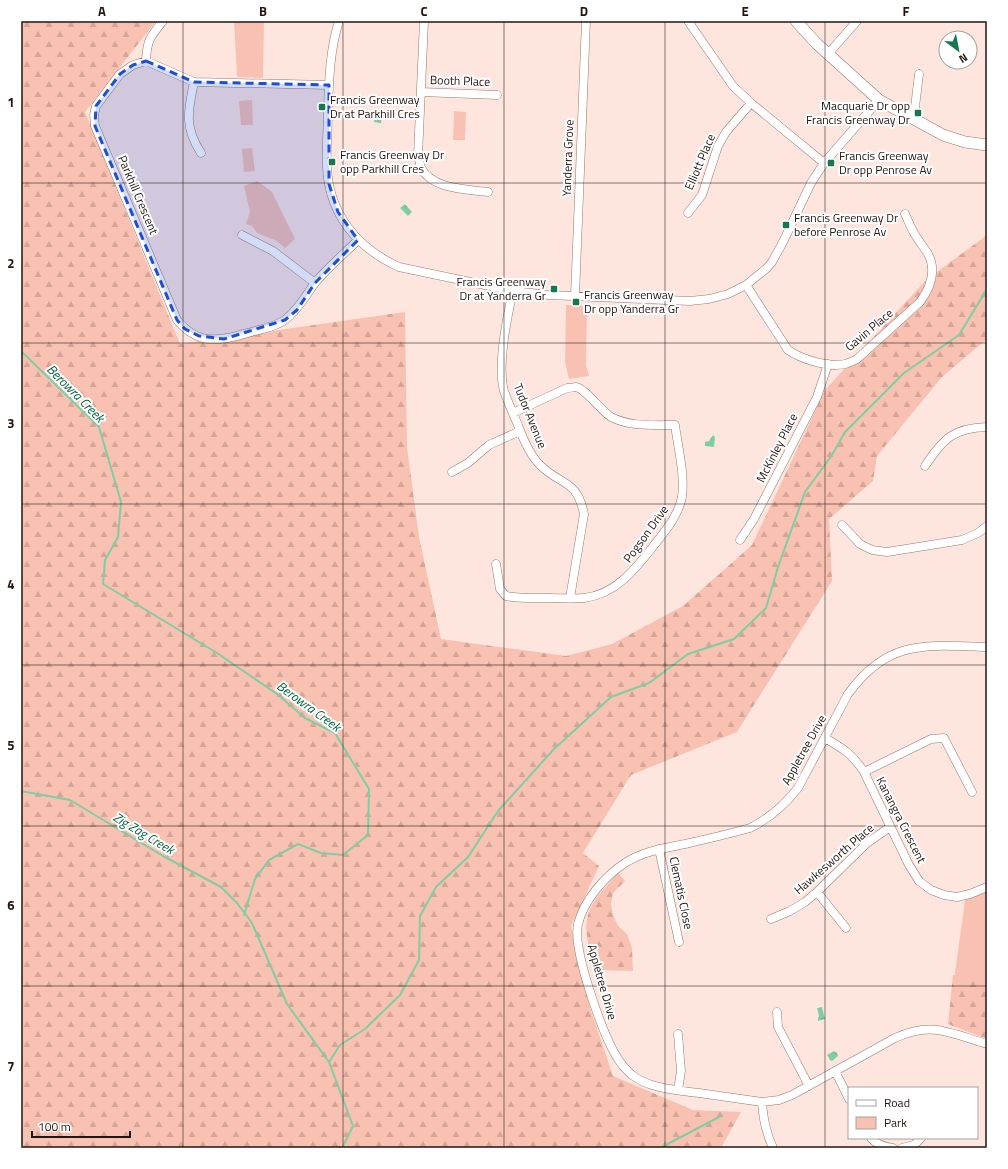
<svg xmlns="http://www.w3.org/2000/svg" width="1008" height="1169" viewBox="0 0 1008 1169" font-family="'Titillium Web',sans-serif">
	<defs>
		<pattern id="forest-firs" width="22" height="20" patternUnits="userSpaceOnUse"><rect width="22" height="20" fill="#f9c1b1"/><path d="M5 1l3.5 6h-7zM16 11l3.5 6h-7z" fill="#d5a597"/></pattern>
		<pattern id="water-ripples" width="26" height="14" patternUnits="userSpaceOnUse"><rect width="26" height="14" fill="#7fcea3"/><path d="M2 4q2-2 4 0t4 0M15 11q2-2 4 0t4 0" fill="none" stroke="#6db08b"/></pattern>
	</defs>
	<rect width="100%" height="100%" fill="#fee6df"/>
	<path fill="url(#forest-firs)" d="M21,21h135l-71,91 95,232 225,-32 2,135 12,90 22,102 125,17 46,-12 71,-38 69,-61 73,-155 101,-110 61,-45v104l-45,38 -65,79 -4,25 -44,38 3,62 -95,151 -106,43 -48,78 16,13 -28,60 19,82 23,68 80,34 48,2 -20,36h-700z
		M618,873l7,8 -12,12 -2,11 2,11 5,11 9,8 5,14 1,23 -35,-1c-5,-5 -6,-12 -8,-20 -11,-38 4,-50 28,-77z
		M953,975l34,1v63l-39,-15z"/>
	<path fill="#f9c1b1" d="M234,21h30l-1,57 -26,-1z
		M252,100l1,25h-12l-2,-24z
		M454,111l12,1 -1,28h-12z
		M252,148l3,23 -11,1 -2,-23z
		M257,181l15,11 23,47 -10,9 -8,-7 -20,-8 -5,-7 -6,-2 4,-12 -6,-26z
		M566,305l21,1 -1,59 3,11 -20,3 -4,-17z
		M987,891v91l-33,-2 11,-80z"/>
	<path fill="url(#water-ripples)" d="M375,114l7,1 -1,8 -7,-1z
		M405,204l7,8 -4,4 -8,-8z
		M713,435l2,2 -1,10 -9,-1v-4l4,-1z
		M822,1007l3,12 -7,2v-3l1,-2 -2,-8z
		M834,1051l3,2 1,3 -6,5 -2,-1 -3,-5z"/>
	<g fill="none" stroke-linecap="round" stroke-linejoin="round">
		<path stroke="#7fcea3" stroke-width="2" d="M21,351l78,76 22,75 -3,35 -13,23 -2,24 114,69 60,41 28,24 30,15 34,56 -1,46 -25,20 -22,-2 -23,-9 -29,16 -14,19 -11,36
			M21,791l49,9 93,56 58,31 16,16 15,20 35,81 42,58 24,64 -11,22
			M329,1062l11,-17 25,-16 35,-34 19,-35 1,-44 16,-29 32,-30 30,-46 56,-62 57,-52 38,-14 39,-29 46,-15 32,-31 12,-41 27,-75 27,-37 13,-23 59,-59 55,-38 28,-46
			M660,1148l61,-32"/>
		<defs>
			<path id="street" d="M339,21c-9,28 -10,58 -11,88 0,19 -2,38 -1,58 2,47 30,81 72,100l114,24 36,4 141,6 19,-2 19,-5 18,-9 21,-17 5,-6 11,-20 28,-59 13,-20 55,-63
				M424,21l-6,134c1,4 2,9 3,13 12,22 46,21 67,24
				M688,21l45,65 18,17 73,60
				M828,54l29,-33
				M146,61c1,-21 4,-24 17,-40
				M194,82c-6,29 -10,45 7,71
				M329,85l-135,-3 -48,-21 -13,4 -13,9 -24,32 -2,9 1,11 82,194c24,29 47,19 78,11 11,-3 22,-5 31,-12 14,-11 19,-23 29,-36 12,-15 29,-29 43,-43
				M421,92l76,3
				M909,117l6,-10 4,-33
				M688,213l14,-18 16,-49 8,-14 25,-29
				M242,235l31,16 42,32
				M746,285l42,65c13,9 41,18 57,14 4,-1 8,-3 12,-5l63,-57c11,-15 17,-33 7,-50 -5,-7 -10,-13 -14,-21 -3,-5 -5,-11 -8,-17
				M513,291c-6,26 -16,74 -9,100 4,11 9,23 14,34 5,14 11,29 22,40 21,21 37,14 44,49l-14,84
				M575,296l11,-275
				M925,466c18,-27 28,-38 62,-39
				M452,472l16,-9 21,-18 31,-14
				M842,525l18,19 12,6 15,2 75,-12 16,-7 9,-7
				M740,540l14,-21 63,-122 11,-33
				M496,564l4,25 6,7c15,3 30,2 45,2 11,0 23,1 33,0 33,-4 52,-30 71,-54 11,-14 23,-28 27,-47 3,-23 -4,-49 -7,-72 -21,0 -45,2 -64,-8 -11,-7 -25,-28 -35,-30 -2,0 -6,1 -9,1l-54,25
				M987,647c-62,-2 -99,-8 -139,47l-50,94c-14,18 -28,30 -48,40 -21,6 -43,11 -65,16 -20,4 -42,7 -60,19 -20,13 -41,37 -47,61 -6,25 24,107 37,130 4,7 11,16 17,21 18,14 45,15 67,18 21,3 42,6 63,9l17,-2 13,-5 103,-57c37,-17 55,-5 92,6
				M825,738c19,11 27,16 39,34l45,93 10,16 12,9 13,5 13,2 13,-3 17,-7
				M864,772l67,-33 13,-1 28,54
				M659,849l20,93
				M817,892l29,36
				M771,919l19,-8 15,-9 12,-10 50,-49 23,-16
				M777,1012l1,15 31,59
				M678,1034l3,37 -3,19
				M835,1071l14,28
				M762,1102c1,17 4,31 11,46
				M871,1138c5,6 14,9 22,10
				M902,1148l12,-3 7,-7"/>
			<path id="secondary" d="M796,21l21,23 62,56 64,35 22,7 22,3"/>
		</defs>
		<use href="#street" stroke="#9a776c" stroke-width="9"/>
		<use href="#secondary" stroke="#9a776c" stroke-width="12"/>
		<use href="#street" stroke="#fff" stroke-width="8"/>
		<use href="#secondary" stroke="#fff" stroke-width="11"/>
	</g>
	<path fill="#1d4ed8" fill-opacity="0.2" stroke="#1d4ed8" stroke-width="3" stroke-dasharray="8 5" stroke-linejoin="round" d="M146,61l48,21 135,3v99l9,28 20,28 -43,43 -18,27 -12,10 -61,19 -25,-3 -14,-7 -8,-9 -82,-194 1,-20 24,-32 13,-9z"/>
	<path fill="none" stroke="#231511" stroke-width="1" stroke-opacity="0.55" d="M183,21v1127M343,21v1127M504,21v1127M665,21v1127M825,21v1127M21,183h966M21,343h966M21,504h966M21,665h966M21,826h966M21,986h966"/>
	<g fill="#17774e" stroke="#fff" stroke-width="1.5">
		<rect x="318" y="103" width="8" height="8" rx="2"/>
		<rect x="914" y="109" width="8" height="8" rx="2"/>
		<rect x="328" y="158" width="8" height="8" rx="2"/>
		<rect x="827" y="159" width="8" height="8" rx="2"/>
		<rect x="782" y="221" width="8" height="8" rx="2"/>
		<rect x="550" y="285" width="8" height="8" rx="2"/>
		<rect x="572" y="298" width="8" height="8" rx="2"/>
	</g>
	<g text-anchor="middle" stroke-width="4" stroke-linejoin="round" paint-order="stroke">
		<g font-size="12" fill="#231511" stroke="#fff">
			<text transform="translate(460 81) rotate(2)" y="4">Booth Place</text>
			<text transform="translate(568 158) rotate(-88)" y="4">Yanderra Grove</text>
			<text transform="translate(700 162) rotate(-67)" y="4">Elliott Place</text>
			<text transform="translate(138 195) rotate(67)" y="4">Parkhill Crescent</text>
			<text transform="translate(869 330) rotate(-40)" y="4">Gavin Place</text>
			<text transform="translate(530 416) rotate(68)" y="4">Tudor Avenue</text>
			<text transform="translate(777 448) rotate(-63)" y="4">McKinley Place</text>
			<text transform="translate(646 534) rotate(-54)" y="4">Pogson Drive</text>
			<text transform="translate(804 750) rotate(-61)" y="4">Appletree Drive</text>
			<text transform="translate(901 820) rotate(63)" y="4">Kanangra Crescent</text>
			<text transform="translate(834 859) rotate(-41)" y="4">Hawkesworth Place</text>
			<text transform="translate(681 893) rotate(78)" y="4">Clematis Close</text>
			<text transform="translate(602 982) rotate(74)" y="4">Appletree Drive</text>
		</g>
		<g font-size="12" fill="#231511" stroke="#fff" text-anchor="start">
			<text x="330" y="104">Francis Greenway<tspan x="330" dy="14">Dr at Parkhill Cres</tspan></text>
			<text x="910" y="110" text-anchor="end">Macquarie Dr opp<tspan x="910" dy="14">Francis Greenway Dr</tspan></text>
			<text x="340" y="159">Francis Greenway Dr<tspan x="340" dy="14">opp Parkhill Cres</tspan></text>
			<text x="839" y="160">Francis Greenway<tspan x="839" dy="14">Dr opp Penrose Av</tspan></text>
			<text x="794" y="222">Francis Greenway Dr<tspan x="794" dy="14">before Penrose Av</tspan></text>
			<text x="546" y="286" text-anchor="end">Francis Greenway<tspan x="546" dy="14">Dr at Yanderra Gr</tspan></text>
			<text x="584" y="299">Francis Greenway<tspan x="584" dy="14">Dr opp Yanderra Gr</tspan></text>
		</g>
		<g font-size="13" font-style="italic" fill="#006640" stroke="#fff">
			<text transform="translate(76 393) rotate(45)" y="5">Berowra Creek</text>
			<text transform="translate(309 706) rotate(36)" y="5">Berowra Creek</text>
			<text transform="translate(144 833) rotate(31)" y="5">Zig Zag Creek</text>
		</g>
	</g>
	<rect width="1008" height="1169" fill="none" stroke="#ffffff" stroke-width="44"/>
	<rect x="848" y="1087" width="130" height="52" fill="#ffffff" stroke="#a7a1a0"/>
	<rect x="856" y="1100" width="20" height="6" fill="#ffffff" stroke="#a7a1a0"/>
	<text x="884" y="1107" font-size="12" fill="#231511">Road</text>
	<rect x="856" y="1117" width="20" height="12" fill="#f9c1b1" stroke="#a7a1a0"/>
	<text x="884" y="1127" font-size="12" fill="#231511">Park</text>
	<g transform="translate(958 50) rotate(148)"><circle r="19" fill="#ffffff" stroke="#a7a1a0"/>
	<path d="M0-3L7 15L0 10L-7 15Z" fill="#17774e"/>
	<text y="-6" font-size="11" font-weight="bold" text-anchor="middle" fill="#231511">N</text>
	</g>
	<path d="M32 1131v6h98v-6" fill="none" stroke="#231511" stroke-width="2"/>
	<text x="38" y="1131" font-size="12" fill="#231511" stroke="#ffffff" stroke-width="3" paint-order="stroke">100 m</text>
	<rect x="22" y="22" width="964" height="1125" fill="none" stroke="#231511" stroke-width="1.5"/>
	<g font-size="13" text-anchor="middle" font-weight="bold" fill="#231511">
		<text x="102" y="16">A</text>
		<text x="263" y="16">B</text>
		<text x="424" y="16">C</text>
		<text x="584" y="16">D</text>
		<text x="745" y="16">E</text>
		<text x="906" y="16">F</text>
		<text x="11" y="107">1</text>
		<text x="11" y="268">2</text>
		<text x="11" y="428">3</text>
		<text x="11" y="589">4</text>
		<text x="11" y="750">5</text>
		<text x="11" y="910">6</text>
		<text x="11" y="1071">7</text>
	</g>
</svg>
